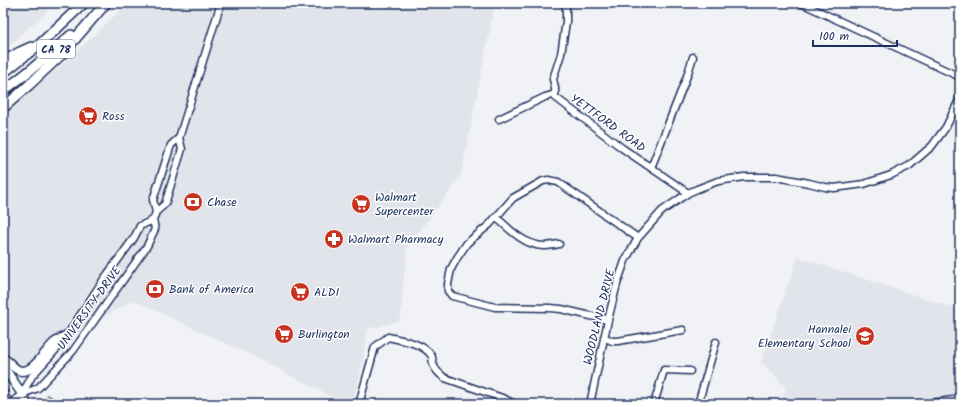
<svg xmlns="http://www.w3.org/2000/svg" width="963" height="407" viewBox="0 0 963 407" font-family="Kalam,sans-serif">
	<rect width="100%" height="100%" fill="#f1f2f5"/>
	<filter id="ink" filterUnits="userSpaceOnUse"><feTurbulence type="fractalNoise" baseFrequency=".025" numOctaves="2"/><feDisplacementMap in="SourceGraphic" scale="8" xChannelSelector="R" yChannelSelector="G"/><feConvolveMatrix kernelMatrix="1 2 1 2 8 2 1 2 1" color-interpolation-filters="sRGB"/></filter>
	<g filter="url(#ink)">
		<path fill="#e1e4ea" d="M3,3h53l-53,48z
			M128,3h365l2,1 -34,172 -54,72 -7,73 -32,8 -9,50 -8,25h-5l-81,-42 -132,-62 -112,67 -18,-20v-231l84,-74z
			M798,257l162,53v78l-9,8 -45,8h-124l4,-17 -25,-25z"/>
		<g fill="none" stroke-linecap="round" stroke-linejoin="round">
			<path stroke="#707c9a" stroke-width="1.5" d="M47,395l14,7 2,2"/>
			<defs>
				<path id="minor" d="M566,3v19l-5,32 -8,25 2,9v9l67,51 66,45
					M801,3l159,74
					M499,119l46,-22 10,-3
					M651,168l36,-92 6,-19
					M156,212l-3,-12 18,-55 8,-7 42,-135
					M496,217c13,12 28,28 47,29 5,0 11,-1 16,-2
					M608,320l-47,-11 -11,-1 -55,-1 -43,-11 -4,-5v-7l3,-15 6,-11 10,-15 22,-18 24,-27 30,-17 5,-1 10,2 80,56
					M604,337l8,4h6l65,-11
					M22,394l16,-6 35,-37 74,-105 8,-17 -2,-9 3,-8 9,-8 17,-55 -3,-11
					M10,404l12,-10 10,-18 30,-33 42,-64 30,-41 6,-12 13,-6
					M359,404l16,-57 13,-10c13,3 35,6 43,18 2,2 1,6 2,9 2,6 6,10 12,14l60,21 9,5
					M590,404l18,-84 9,-36 8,-23 13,-23 24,-27 26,-18 9,-4 21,-8 26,-4h32l33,6 16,4 9,1 30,-4 27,-9 18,-9 23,-20 14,-19 14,-29
					M654,404l10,-34 26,1
					M698,404l18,-62
					M925,404l35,-5"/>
				<path id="major" d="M3,358c6,3 9,9 15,12 14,6 27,-19 36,-27 4,-3 9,-6 13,-8
					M3,366l19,28 5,10
					M3,393l5,11"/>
				<path id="highway" d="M3,62l17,-10 11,-5
					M3,73l37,-29 44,-41
					M3,91c24,-17 46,-36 68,-56
					M3,108l26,-23 33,-31 44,-51"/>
			</defs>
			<use href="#minor" stroke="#1b2f5e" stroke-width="9"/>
			<use href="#major" stroke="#1b2f5e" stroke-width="11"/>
			<use href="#highway" stroke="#1b2f5e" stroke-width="12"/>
			<use href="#minor" stroke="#fff" stroke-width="6"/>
			<use href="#major" stroke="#fff" stroke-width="8"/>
			<use href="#highway" stroke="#fff" stroke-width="9"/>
		</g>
	</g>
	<defs>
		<symbol id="supermarket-disc" viewBox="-11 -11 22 22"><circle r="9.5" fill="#c8321e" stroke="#fff"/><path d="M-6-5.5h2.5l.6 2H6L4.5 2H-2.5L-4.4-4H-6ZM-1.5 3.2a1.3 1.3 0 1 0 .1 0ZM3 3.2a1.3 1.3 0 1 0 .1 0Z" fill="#fff"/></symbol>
		<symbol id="bank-disc" viewBox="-11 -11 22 22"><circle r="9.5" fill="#c8321e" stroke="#fff"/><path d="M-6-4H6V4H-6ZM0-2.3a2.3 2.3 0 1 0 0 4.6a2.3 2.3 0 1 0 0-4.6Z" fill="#fff"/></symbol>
		<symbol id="pharmacy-disc" viewBox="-11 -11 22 22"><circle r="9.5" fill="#c8321e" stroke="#fff"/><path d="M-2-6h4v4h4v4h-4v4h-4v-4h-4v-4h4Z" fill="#fff"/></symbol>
		<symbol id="school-disc" viewBox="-11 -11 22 22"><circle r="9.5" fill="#c8321e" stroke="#fff"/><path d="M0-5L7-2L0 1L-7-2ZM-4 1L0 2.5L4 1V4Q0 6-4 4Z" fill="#fff"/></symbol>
	</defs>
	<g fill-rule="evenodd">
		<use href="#supermarket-disc" x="77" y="105" width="22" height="22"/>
		<use href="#bank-disc" x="182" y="191" width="22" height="22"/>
		<use href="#supermarket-disc" x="350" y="193" width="22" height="22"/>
		<use href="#pharmacy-disc" x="323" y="228" width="22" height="22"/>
		<use href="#bank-disc" x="144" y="278" width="22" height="22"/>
		<use href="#supermarket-disc" x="289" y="281" width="22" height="22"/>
		<use href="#supermarket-disc" x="273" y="323" width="22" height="22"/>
		<use href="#school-disc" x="854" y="325" width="22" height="22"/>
	</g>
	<g text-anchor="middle" stroke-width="3" stroke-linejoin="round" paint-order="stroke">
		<rect fill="#fff" stroke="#5f6d8e" stroke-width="1" x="37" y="40" width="38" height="18" rx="3"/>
		<g font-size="11" font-weight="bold" fill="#1b2f5e">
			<text x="56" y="53">CA 78</text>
		</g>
		<g font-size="12" fill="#1b2f5e" stroke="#fff" text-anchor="start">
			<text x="102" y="120">Ross</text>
			<text x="375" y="201">Walmart<tspan x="375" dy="14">Supercenter</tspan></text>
			<text x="207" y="206">Chase</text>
			<text x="348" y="243">Walmart Pharmacy</text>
			<text x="169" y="293">Bank of America</text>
			<text x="314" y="296">ALDI</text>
			<text x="851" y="333" text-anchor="end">Hannalei<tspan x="851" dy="14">Elementary School</tspan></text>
			<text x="298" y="338">Burlington</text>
		</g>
		<g font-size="12" fill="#1b2f5e" stroke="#fff">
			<text transform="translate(608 123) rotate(36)" y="4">YETTFORD ROAD</text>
			<text transform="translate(89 308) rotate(-54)" y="4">UNIVERSITY DRIVE</text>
			<text transform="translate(599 317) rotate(-76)" y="4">WOODLAND DRIVE</text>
		</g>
	</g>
	<rect width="963" height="407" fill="none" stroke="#fff" stroke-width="16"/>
	<rect x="8" y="8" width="947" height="391" fill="none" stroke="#1b2f5e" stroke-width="1.5" filter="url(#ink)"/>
	<path d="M813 40v6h84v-6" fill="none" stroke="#1b2f5e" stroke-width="2"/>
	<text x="819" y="40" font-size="12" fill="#1b2f5e" stroke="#ffffff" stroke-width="3" paint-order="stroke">100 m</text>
</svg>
